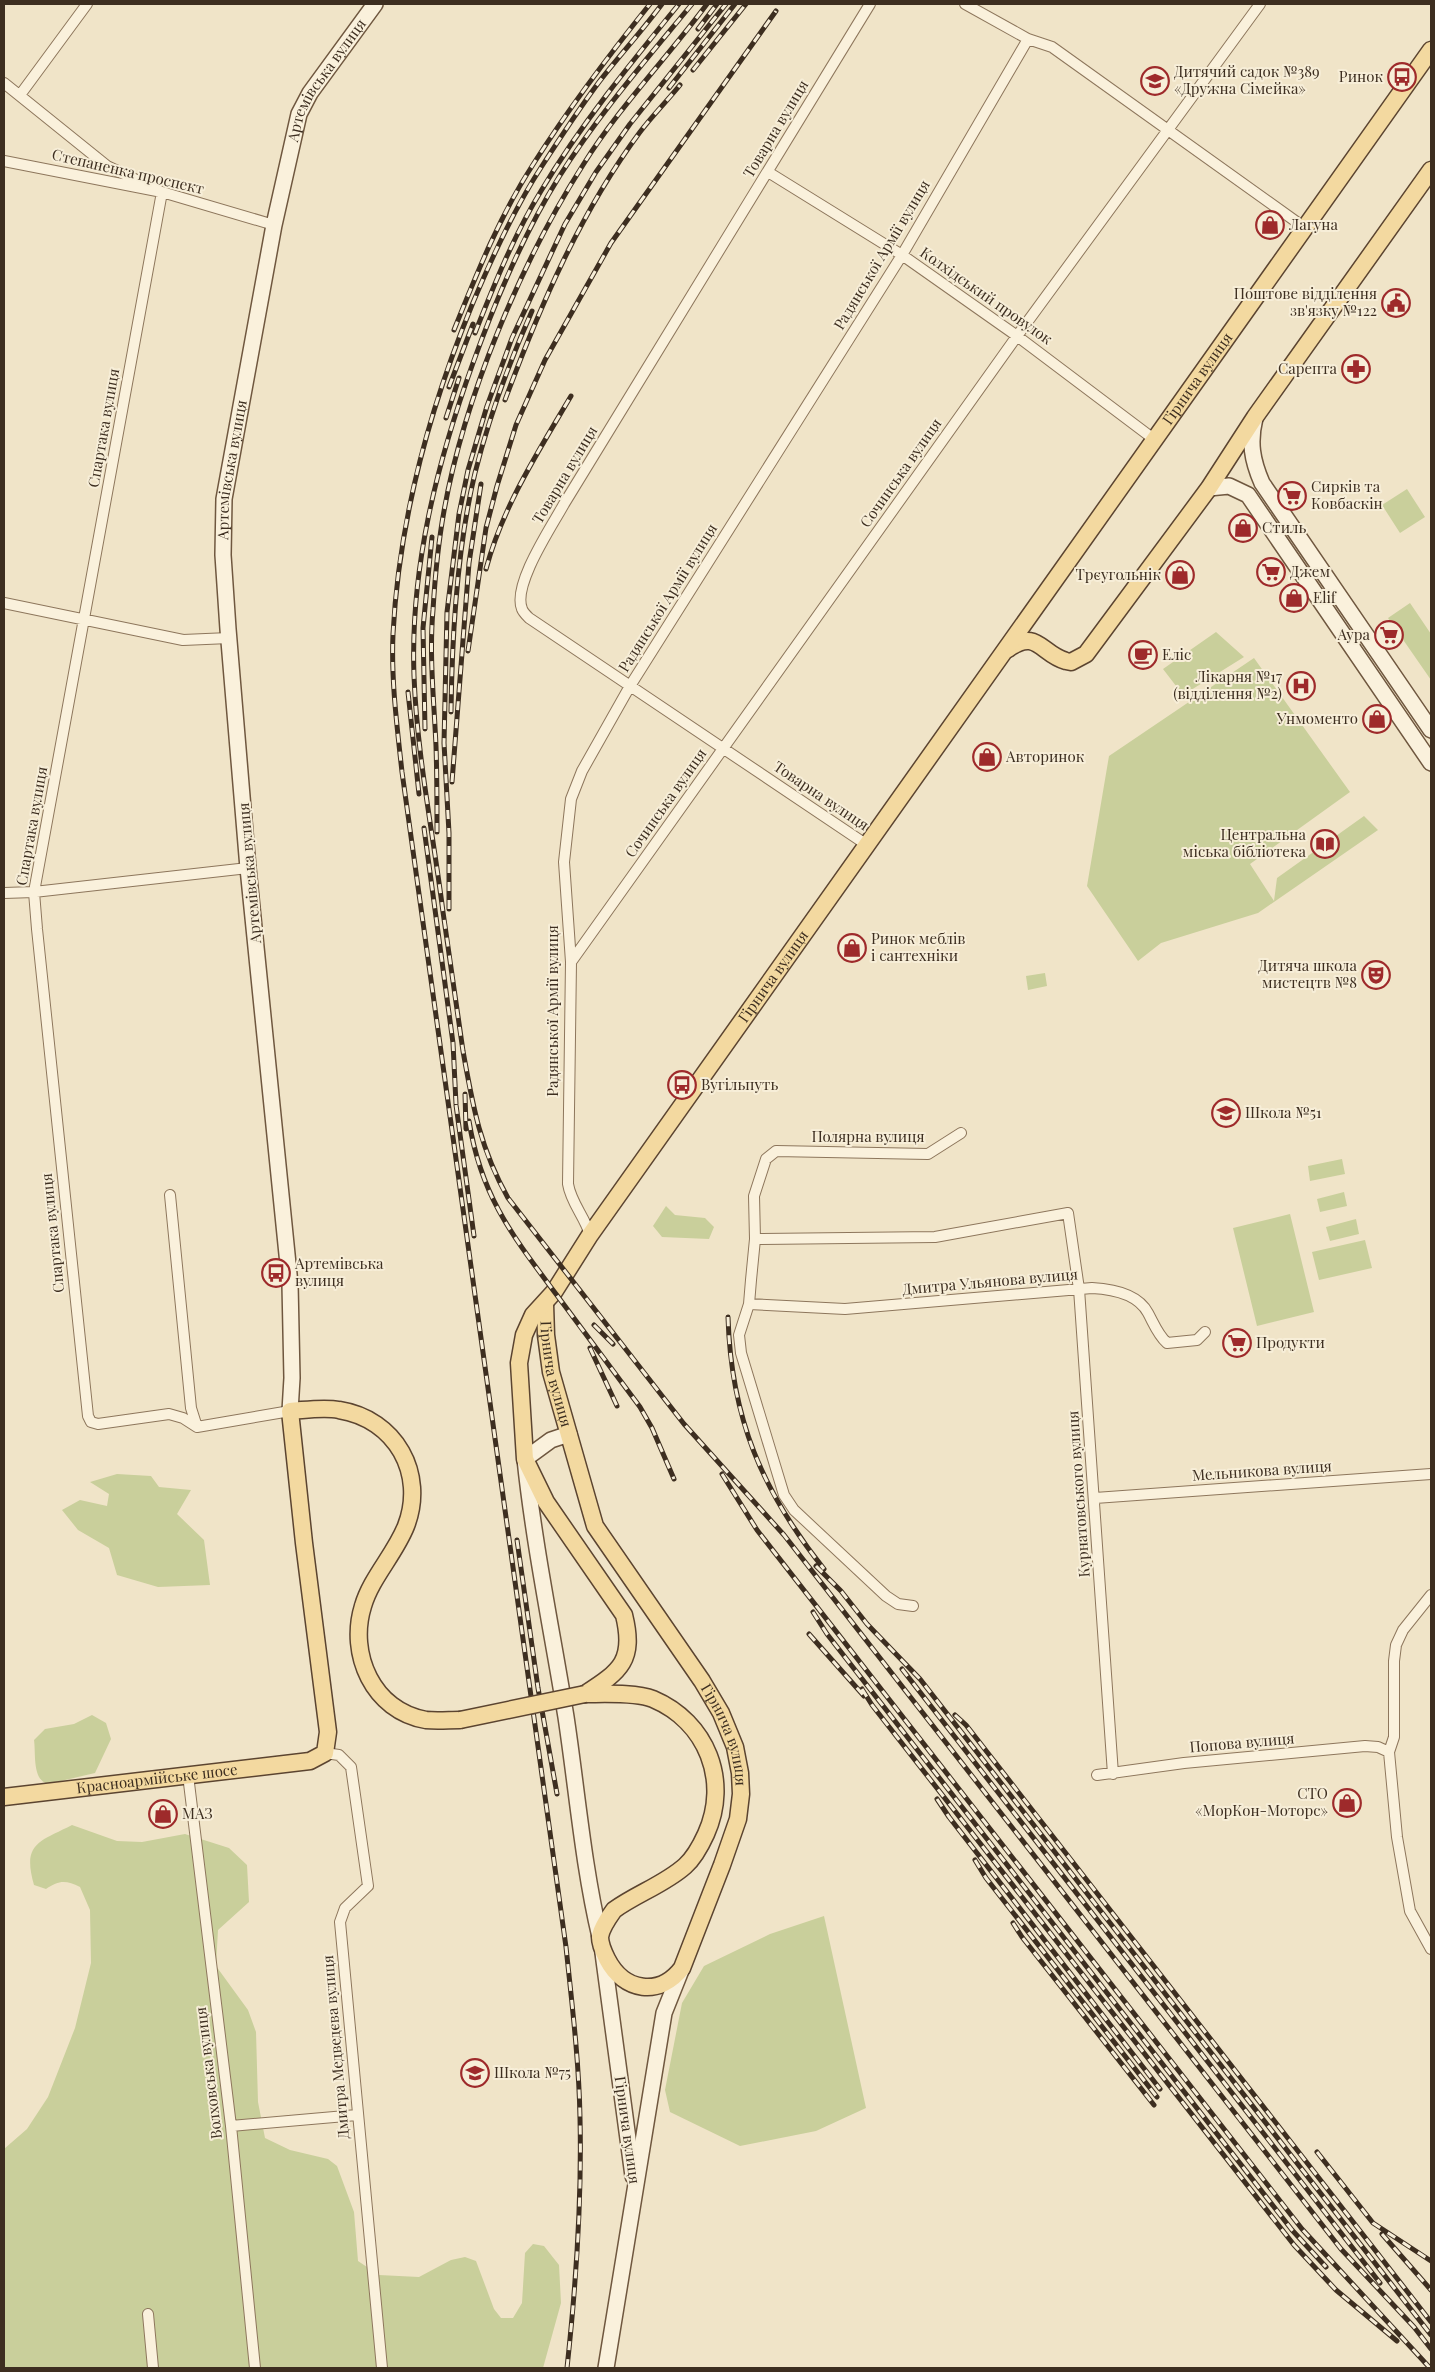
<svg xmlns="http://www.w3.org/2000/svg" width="1435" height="2372" viewBox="0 0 1435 2372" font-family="'Playfair Display',serif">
	<rect width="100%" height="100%" fill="#f0e4c8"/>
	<path fill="#c9cf9b" d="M1407,489l18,28 -25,16 -18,-28z
		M1410,603l21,31v46l-43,-62z
		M1216,632l28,25 -61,38 -20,-26z
		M1254,658l96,134 -100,72 24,37 3,-23 87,-62 14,14 -120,83 -97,30 -23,18 -51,-75 22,-130z
		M1045,973l2,13 -19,4 -2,-14z
		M1342,1159l3,15 -35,7 -2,-15z
		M1344,1192l3,14 -27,6 -3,-13z
		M666,1206l9,9 30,3 9,9 -5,12 -47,-2 -9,-11z
		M1290,1214l24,98 -57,14 -24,-98z
		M1356,1219l3,15 -29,7 -4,-14z
		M1365,1240l7,28 -53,12 -7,-28z
		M117,1474l34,2 8,11 32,3 -14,24 27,26 6,45 -52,2 -41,-12 -8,-27 -31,-18 -16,-20 18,-10 27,6 2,-12 -19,-12z
		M92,1715l14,8 5,16 -16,34 -47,11c-16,-4 -12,-31 -14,-44l11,-11 29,-5z
		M72,1825l45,16 25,1 43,-8 44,14 18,17 2,37 -31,28 -2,36 32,44 8,22 2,70 7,36 25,12 38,9 9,7 17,46 4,49 21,14 40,2 32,-17 14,-3 11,4 18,48 7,9h12l9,-15 3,-50 8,-9 11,2 15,19 2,38 -18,65h-539v-219l23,-20 21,-32 27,-69 16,-65 -1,-53 -10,-23c-14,-7 -21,-7 -34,2l-12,-4c-12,-42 5,-43 38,-60z
		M824,1916l42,192 -50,23 -76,15 -70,-34 -5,-22 17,-87 22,-37 66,-32z"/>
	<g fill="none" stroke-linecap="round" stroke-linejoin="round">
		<defs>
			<path id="street" d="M965,4l63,35 24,8 253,181
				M4,83l103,83 55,26 -128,700 3,37 51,487 3,6 7,2 71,-10 14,4 14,9 93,-16
				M20,95l67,-91
				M4,161l158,31 112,33
				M768,172l134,83 115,81 138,104
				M4,603l179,37 46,-2
				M867,845l-338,-227c-2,-2 -6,-6 -7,-9 -10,-24 30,-83 42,-105l306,-500
				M4,893l30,-1 214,-24
				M571,962l446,-626 243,-332
				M170,1195l21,213 6,19
				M590,1235c-5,-18 -19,-32 -22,-51l3,-222 -7,-100 7,-63 11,-28 48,-85 272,-431 126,-216
				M755,1239l180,-2 133,-24 11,76 34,485
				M749,1304l96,5 247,-21c19,1 46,6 56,25 6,11 10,22 19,30l30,-3 8,-8
				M1095,1498l336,-24
				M1431,1595l-28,35 -7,15 -2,16v76l-5,15 8,85 13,74 21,38
				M913,1606l-15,-2 -12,-8 -92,-86 -10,-15 -43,-142 -2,-18 10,-31 2,-24 4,-41 -1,-43 12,-37 10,-8 152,3 33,-21
				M325,1753l14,2 12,12 17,119 -23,22 -5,14 42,446
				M188,1775l43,351 24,242
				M1097,1775l87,-12 181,-17 13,1 11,5
				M231,2126l126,-11
				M148,2314l5,54"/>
			<g id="secondary">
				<path d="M1255,418c-6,24 -3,42 7,65l169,247"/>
				<path d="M1209,488l20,-2 19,9 183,268"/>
				<path id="s1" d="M290,1411l2,-33 -2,-94 -42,-416 -20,-239 -5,-74 1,-56 50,-274 25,-111 11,-21 65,-89"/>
				<path d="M569,1434l-18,6 -26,19c9,86 27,172 41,258 11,73 17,148 34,220"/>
				<path d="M603,1953l30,223"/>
				<path d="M606,2368l58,-355 18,-45"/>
			</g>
			<g id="primary">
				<path d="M1008,649c29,-21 33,5 58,12l5,1 15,-8 123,-166 46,-71 176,-247"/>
				<path id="s2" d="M545,1304l1,31 5,37 44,154 107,155 19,32 14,34 5,26 1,21 -3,25 -16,46 -40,103c-22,29 -58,24 -75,-9 -3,-6 -7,-14 -7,-22 1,-9 9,-20 14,-27 22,-16 51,-26 71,-44 9,-8 16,-21 21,-32 24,-53 1,-112 -53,-135 -17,-7 -50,-5 -68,-5"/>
				<path id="s3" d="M585,1694c36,-23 50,-34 39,-79l-78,-113 -21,-43 -6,-96 5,-28 9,-20 21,-23 36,-57 841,-1185"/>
				<path id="s4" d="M4,1797l306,-36 15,-8 3,-21 -24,-189 -14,-132c16,-1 34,-4 49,-1 57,9 87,64 67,116 -11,28 -35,52 -43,80 -15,48 10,105 63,114 11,1 23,0 34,0"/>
			</g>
		</defs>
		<use href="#street" stroke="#8d765c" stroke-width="12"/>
		<use href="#secondary" stroke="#6f573f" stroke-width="18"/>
		<use href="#primary" stroke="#5b4430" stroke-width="19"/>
		<use href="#street" stroke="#faf1dc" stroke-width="10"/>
		<use href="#secondary" stroke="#faf1dc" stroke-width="15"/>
		<use href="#primary" stroke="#f3d9a0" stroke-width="16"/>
		<defs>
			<path id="rail" d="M692,4c-46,56 -94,111 -133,173 -36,58 -63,122 -86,186 -36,100 -63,205 -59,313 3,79 19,157 29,236 7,46 13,93 20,139 10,56 17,97 45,147l176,226 100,111 557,714 73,78 17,22
				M698,29l19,-25
				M693,70l53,-66
				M669,88l66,-84
				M454,330c23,-57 46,-115 80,-167 35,-55 75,-108 116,-159
				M475,333c19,-48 39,-98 66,-142 40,-67 89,-127 138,-187
				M449,387l24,-63
				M505,400c35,-94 75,-187 135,-268 12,-16 27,-31 40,-47
				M446,418l13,-40
				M486,569c17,-63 52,-117 85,-173
				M468,651l18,-123 11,-42 19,-61 29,-65 66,-117 165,-232
				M408,692l11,102
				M451,712c1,-78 6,-164 24,-239 14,-56 34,-110 57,-162
				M425,729l-2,-101 9,-91
				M452,782l17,-219 12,-79
				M424,828l29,215 3,61
				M437,832c0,-29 0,-58 -1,-86 -2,-46 -7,-91 -3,-136 2,-33 5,-66 11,-99 20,-113 77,-249 139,-346 36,-58 84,-107 124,-161
				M449,909v-76l-5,-90 3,-131 12,-98 9,-44 19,-64 25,-68 53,-114 31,-52 34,-48 96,-120
				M465,1094l1,35
				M456,1105l18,131
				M469,1121c12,75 43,114 87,173 28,38 56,75 84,113l12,21 22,51
				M728,1317c3,101 34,174 96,252
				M594,1325l19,19
				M590,1348l27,58
				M722,1474l35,56 545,699 128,139
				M517,1540l21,148 19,106
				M816,1566l25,25 26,33 53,55 511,656
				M813,1612l14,22 465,596 34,37
				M809,1634l55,62
				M902,1669l478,614
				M862,1689l10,16 422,540 42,45 61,51
				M955,1715l11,10 465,597
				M937,1799l12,18 211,272
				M975,1860l11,18 171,219
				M1013,1923l9,14 132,168
				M1317,2152l56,71 58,38
				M1382,2234l49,56
				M567,2368c9,-83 15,-166 13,-250 -1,-57 -8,-114 -14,-171l-164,-1175c-5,-46 -11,-92 -9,-138 6,-115 36,-224 79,-329 20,-48 42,-96 70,-139 18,-28 37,-57 57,-84 20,-26 43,-51 63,-78"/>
		</defs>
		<use href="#rail" stroke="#3d2e20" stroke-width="5"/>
		<use href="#rail" stroke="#f7eed8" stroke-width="3" stroke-dasharray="9" stroke-linecap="butt"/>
		<defs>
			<path id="primary-bridge" d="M460,1720l125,-26"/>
		</defs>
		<use href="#primary-bridge" stroke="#5b4430" stroke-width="19" stroke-linecap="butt"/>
		<use href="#primary-bridge" stroke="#f3d9a0" stroke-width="16"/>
	</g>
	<defs>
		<symbol id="bus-ring" viewBox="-11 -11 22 22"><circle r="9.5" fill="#f7eed8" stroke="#9e2a2b" stroke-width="1.5"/><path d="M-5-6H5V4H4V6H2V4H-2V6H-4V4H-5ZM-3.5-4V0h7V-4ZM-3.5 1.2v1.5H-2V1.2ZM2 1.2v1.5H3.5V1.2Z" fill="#9e2a2b"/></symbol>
		<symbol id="school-ring" viewBox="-11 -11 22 22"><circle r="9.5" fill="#f7eed8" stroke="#9e2a2b" stroke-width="1.5"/><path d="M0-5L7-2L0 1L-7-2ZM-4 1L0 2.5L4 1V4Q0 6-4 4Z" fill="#9e2a2b"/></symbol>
		<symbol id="shop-ring" viewBox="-11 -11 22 22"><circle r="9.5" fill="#f7eed8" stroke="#9e2a2b" stroke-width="1.5"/><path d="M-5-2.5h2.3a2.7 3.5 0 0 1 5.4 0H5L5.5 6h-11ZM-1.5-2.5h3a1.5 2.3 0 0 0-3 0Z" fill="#9e2a2b"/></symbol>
		<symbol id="civic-ring" viewBox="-11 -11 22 22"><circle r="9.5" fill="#f7eed8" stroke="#9e2a2b" stroke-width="1.5"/><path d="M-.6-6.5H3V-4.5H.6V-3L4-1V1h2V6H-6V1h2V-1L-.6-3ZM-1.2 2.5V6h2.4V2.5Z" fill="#9e2a2b"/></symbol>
		<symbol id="pharmacy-ring" viewBox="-11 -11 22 22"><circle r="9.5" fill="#f7eed8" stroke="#9e2a2b" stroke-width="1.5"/><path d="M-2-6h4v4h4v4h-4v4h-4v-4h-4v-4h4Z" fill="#9e2a2b"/></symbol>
		<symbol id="supermarket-ring" viewBox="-11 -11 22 22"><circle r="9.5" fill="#f7eed8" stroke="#9e2a2b" stroke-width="1.5"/><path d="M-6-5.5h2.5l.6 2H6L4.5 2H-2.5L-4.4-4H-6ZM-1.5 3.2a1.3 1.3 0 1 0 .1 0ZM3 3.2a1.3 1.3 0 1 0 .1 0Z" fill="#9e2a2b"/></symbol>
		<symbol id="cafe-ring" viewBox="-11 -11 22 22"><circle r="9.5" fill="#f7eed8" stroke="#9e2a2b" stroke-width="1.5"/><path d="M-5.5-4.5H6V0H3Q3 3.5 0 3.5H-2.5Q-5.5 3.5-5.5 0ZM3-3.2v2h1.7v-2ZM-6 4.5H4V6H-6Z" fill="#9e2a2b"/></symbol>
		<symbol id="hospital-ring" viewBox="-11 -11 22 22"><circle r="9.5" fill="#f7eed8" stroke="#9e2a2b" stroke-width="1.5"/><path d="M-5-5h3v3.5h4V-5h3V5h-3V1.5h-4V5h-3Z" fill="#9e2a2b"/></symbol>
		<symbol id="library-ring" viewBox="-11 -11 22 22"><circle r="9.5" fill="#f7eed8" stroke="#9e2a2b" stroke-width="1.5"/><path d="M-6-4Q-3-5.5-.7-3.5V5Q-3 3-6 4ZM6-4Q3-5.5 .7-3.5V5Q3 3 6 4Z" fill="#9e2a2b"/></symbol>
		<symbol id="theatre-ring" viewBox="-11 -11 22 22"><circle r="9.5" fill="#f7eed8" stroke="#9e2a2b" stroke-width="1.5"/><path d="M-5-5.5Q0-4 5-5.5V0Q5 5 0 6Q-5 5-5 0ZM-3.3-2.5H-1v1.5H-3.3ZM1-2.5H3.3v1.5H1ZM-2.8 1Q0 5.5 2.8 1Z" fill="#9e2a2b"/></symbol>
	</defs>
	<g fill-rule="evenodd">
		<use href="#bus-ring" x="1386" y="61" width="32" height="32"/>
		<use href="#school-ring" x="1139" y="65" width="32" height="32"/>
		<use href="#shop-ring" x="1254" y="209" width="32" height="32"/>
		<use href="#civic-ring" x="1380" y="287" width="32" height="32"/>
		<use href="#pharmacy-ring" x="1340" y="353" width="32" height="32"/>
		<use href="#supermarket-ring" x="1276" y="480" width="32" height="32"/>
		<use href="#shop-ring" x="1227" y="512" width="32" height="32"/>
		<use href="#supermarket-ring" x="1255" y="556" width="32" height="32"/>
		<use href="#shop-ring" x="1164" y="559" width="32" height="32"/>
		<use href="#shop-ring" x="1278" y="582" width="32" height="32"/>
		<use href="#supermarket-ring" x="1373" y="619" width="32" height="32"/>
		<use href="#cafe-ring" x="1127" y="639" width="32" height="32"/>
		<use href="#hospital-ring" x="1285" y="670" width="32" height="32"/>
		<use href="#shop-ring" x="1361" y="703" width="32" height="32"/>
		<use href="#shop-ring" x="971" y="741" width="32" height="32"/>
		<use href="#library-ring" x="1309" y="828" width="32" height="32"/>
		<use href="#shop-ring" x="836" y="932" width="32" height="32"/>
		<use href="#theatre-ring" x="1360" y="959" width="32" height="32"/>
		<use href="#bus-ring" x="666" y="1069" width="32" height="32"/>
		<use href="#school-ring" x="1210" y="1097" width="32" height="32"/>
		<use href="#bus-ring" x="260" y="1257" width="32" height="32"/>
		<use href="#supermarket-ring" x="1221" y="1327" width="32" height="32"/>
		<use href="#shop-ring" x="1331" y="1787" width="32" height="32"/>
		<use href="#shop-ring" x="147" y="1798" width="32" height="32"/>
		<use href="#school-ring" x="459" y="2057" width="32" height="32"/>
	</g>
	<g text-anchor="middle" stroke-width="4" stroke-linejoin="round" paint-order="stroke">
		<g font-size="15" fill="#3d2e20" stroke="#f7eed8" text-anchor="start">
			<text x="1174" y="77">Дитячий садок №389<tspan x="1174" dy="17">«Дружна Сімейка»</tspan></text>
			<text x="1383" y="82" text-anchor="end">Ринок</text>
			<text x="1289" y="230">Лагуна</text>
			<text x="1377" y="299" text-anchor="end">Поштове відділення<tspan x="1377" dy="17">зв'язку №122</tspan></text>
			<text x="1337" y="374" text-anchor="end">Сарепта</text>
			<text x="1311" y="492">Сирків та<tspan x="1311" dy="17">Ковбаскін</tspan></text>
			<text x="1262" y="533">Стиль</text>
			<text x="1290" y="577">Джем</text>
			<text x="1161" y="580" text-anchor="end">Трєугольнік</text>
			<text x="1313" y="603">Elif</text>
			<text x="1370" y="640" text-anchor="end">Аура</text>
			<text x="1162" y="660">Еліс</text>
			<text x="1282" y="682" text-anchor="end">Лікарня №17<tspan x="1282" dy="17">(відділення №2)</tspan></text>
			<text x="1358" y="724" text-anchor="end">Унмоменто</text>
			<text x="1006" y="762">Авторинок</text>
			<text x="1306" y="840" text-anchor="end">Центральна<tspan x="1306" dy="17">міська бібліотека</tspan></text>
			<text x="871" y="944">Ринок меблів<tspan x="871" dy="17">і сантехніки</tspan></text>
			<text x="1357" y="971" text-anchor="end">Дитяча школа<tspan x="1357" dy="17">мистецтв №8</tspan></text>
			<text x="701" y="1090">Вугільпуть</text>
			<text x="1245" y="1118">Школа №51</text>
			<text x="295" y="1269">Артемівська<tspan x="295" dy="17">вулиця</tspan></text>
			<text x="1256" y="1348">Продукти</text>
			<text x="1328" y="1799" text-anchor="end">СТО<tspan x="1328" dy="17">«МорКон-Моторс»</tspan></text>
			<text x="182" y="1819">МАЗ</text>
			<text x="494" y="2078">Школа №75</text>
		</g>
		<g font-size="15" fill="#3d2e20" stroke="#f7eed8">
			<text dy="5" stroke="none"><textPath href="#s1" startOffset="1350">Артемівська вулиця</textPath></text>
			<text transform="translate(776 129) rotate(-59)" y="5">Товарна вулиця</text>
			<text transform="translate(128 172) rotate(13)" y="5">Степаненка проспект</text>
			<text transform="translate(882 255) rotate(-59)" y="5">Радянської Армії вулиця</text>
			<text transform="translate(986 296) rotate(35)" y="5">Колхідський провулок</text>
			<text dy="5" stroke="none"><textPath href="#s3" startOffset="1578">Гірнича вулиця</textPath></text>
			<text transform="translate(104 428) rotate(-80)" y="5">Спартака вулиця</text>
			<text dy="5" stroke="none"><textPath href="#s1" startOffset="945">Артемівська вулиця</textPath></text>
			<text transform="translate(901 473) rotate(-55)" y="5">Сочинська вулиця</text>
			<text transform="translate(565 475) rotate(-59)" y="5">Товарна вулиця</text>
			<text transform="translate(668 598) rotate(-58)" y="5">Радянської Армії вулиця</text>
			<text transform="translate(821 796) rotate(34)" y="5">Товарна вулиця</text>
			<text transform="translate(666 803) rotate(-55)" y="5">Сочинська вулиця</text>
			<text transform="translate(32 826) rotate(-80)" y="5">Спартака вулиця</text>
			<text transform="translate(250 873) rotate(-95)" y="5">Артемівська вулиця</text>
			<text dy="5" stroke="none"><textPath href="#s3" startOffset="845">Гірнича вулиця</textPath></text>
			<text transform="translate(553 1011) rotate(-90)" y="5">Радянської Армії вулиця</text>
			<text x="868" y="1142">Полярна вулиця</text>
			<text transform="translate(53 1233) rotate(-96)" y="5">Спартака вулиця</text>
			<text transform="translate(990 1282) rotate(-5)" y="5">Дмитра Ульянова вулиця</text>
			<text dy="5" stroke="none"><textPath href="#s2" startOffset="71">Гірнича вулиця</textPath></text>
			<text transform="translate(1262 1471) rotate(-4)" y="5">Мельникова вулиця</text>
			<text transform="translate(1079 1494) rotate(-94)" y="5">Курнатовського вулиця</text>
			<text dy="5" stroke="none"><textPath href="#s2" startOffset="476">Гірнича вулиця</textPath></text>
			<text transform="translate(1242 1743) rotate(-5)" y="5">Попова вулиця</text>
			<text dy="5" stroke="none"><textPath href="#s4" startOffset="154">Красноармійське шосе</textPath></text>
			<text transform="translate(336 2047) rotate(-95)" y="5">Дмитра Медведєва вулиця</text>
			<text transform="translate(209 2073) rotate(-97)" y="5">Волховська вулиця</text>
			<text transform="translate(627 2130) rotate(82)" y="5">Гірнича вулиця</text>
		</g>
	</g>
	<rect width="1435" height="2372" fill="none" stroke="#3d2e20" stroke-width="10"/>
</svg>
